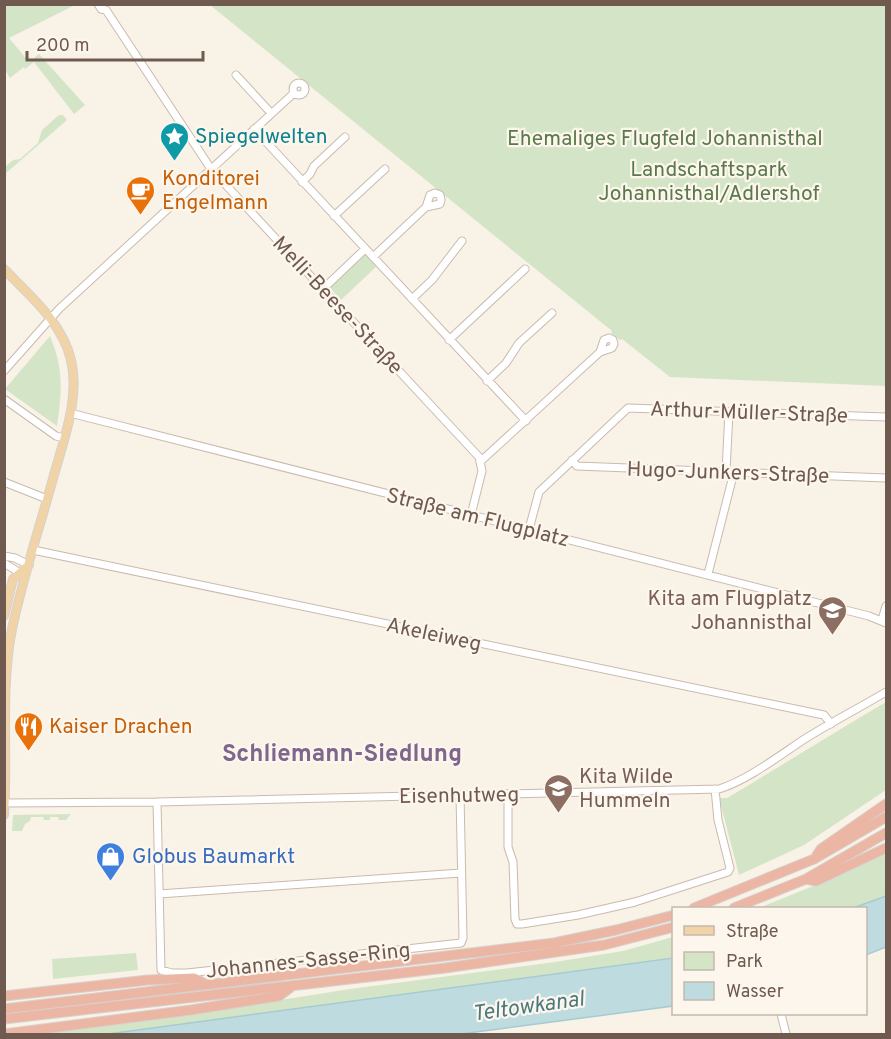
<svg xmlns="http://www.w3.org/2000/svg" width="891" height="1039" viewBox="0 0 891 1039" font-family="Overpass,sans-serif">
	<rect width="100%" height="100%" fill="#f9f2e7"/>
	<path fill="#d4e5c7" d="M4,5h71l-66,33 20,24 10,-8 46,51 -11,9 -40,-52 -9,7 -1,-2 -14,11 -5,-8z
		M210,5h676v381l-216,-9 -48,-38 -2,1 -9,-7 1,-2z
		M59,115h4l4,5 -62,54v-7l8,-7 7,-1 18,-16 4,-13z
		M366,253l12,12 -37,35 -11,-12z
		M50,336c14,34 12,55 7,90l-52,-37z
		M886,702v88l-82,55 -65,30 -20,-77h8c54,-32 106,-65 159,-96z
		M71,814l-5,6h-7l-1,-3h-8v3h-6l-1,-3h-12l-1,4 -5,3 -3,7h-10l1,-16z
		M886,853v43l-33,12h-94l91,-37z
		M673,937v21l-565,76h-72l3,-1 148,-18 163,-26 205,-27 68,-11z
		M136,953l2,17 -85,9 -1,-20z"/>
	<path fill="#bedce0" stroke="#a5cbd1" stroke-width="1.5" d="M886,896v51l-20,8v-47h-13z
		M673,958v48l-212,28h-353z"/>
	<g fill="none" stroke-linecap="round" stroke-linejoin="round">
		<defs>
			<path id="minor" d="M98,4l3,5 5,1 105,159 268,288 3,14 -11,44
				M236,75l35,38
				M293 89a6 6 0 1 1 12 0a6 6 0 1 1-12 0Z
				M254,129l272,292
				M302,182l8,-8 4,-8 31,-29
				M334,216l51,-47
				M373,257l53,-50 4,-12 5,-2 5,2 1,5 -1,4 -14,3
				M323,289l42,-40
				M412,299l20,-19 30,-39
				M449,340l76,-71
				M4,371l55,-62 235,-216
				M487,381l19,-18 13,-20 33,-30
				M4,399l52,37 8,2
				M70,413c266,70 533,133 799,203l17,7
				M572,460l5,6 309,12
				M481,461l119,-109 4,-12 5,-2 4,2 1,4 -2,4 -12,4
				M726,471l3,-59
				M4,482l43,17
				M529,529l10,-37 89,-84 258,9
				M33,550l786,164 5,1 7,9
				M4,556l11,2 14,7
				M4,563l16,10
				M708,574l26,-102
				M882,620l4,-14
				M508,794v53l5,15 2,57 2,5h5l56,-9 57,-13 93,-30 2,-4 -12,-48 -3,-31
				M157,802l4,168 11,3h15l274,-30 2,-5 -3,-143
				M5,803l152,-1 562,-13c27,-8 60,-33 84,-49 27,-17 56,-32 83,-48
				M159,894l302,-21
				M781,1014l5,20"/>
			<path id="major" d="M4,269c26,27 58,53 67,91 9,37 -7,79 -17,115 -14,51 -31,102 -42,154 -12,61 -4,124 -8,186
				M4,616l9,-37 16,-14"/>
			<path id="highway" d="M817,855l4,-6 65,-45
				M806,879l10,2 70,-33
				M694,908l120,-49 72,-42
				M734,908l72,-29 80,-46
				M4,996l144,-16 46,-2 11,6
				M4,1009l550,-66 62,-13 58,-15
				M4,1019l441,-51 159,-23 70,-18
				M4,1034l187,-24 88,-14 12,-9"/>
		</defs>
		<use href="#minor" stroke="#cabaae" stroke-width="9"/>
		<use href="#major" stroke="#d7d1ce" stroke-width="10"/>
		<use href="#highway" stroke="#d7d1ce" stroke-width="11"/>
		<use href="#minor" stroke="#fff" stroke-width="7"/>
		<use href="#major" stroke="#f0d3a7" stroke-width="8"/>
		<use href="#highway" stroke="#ecb6a5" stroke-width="9"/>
	</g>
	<defs>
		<symbol id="sight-pin" viewBox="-11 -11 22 30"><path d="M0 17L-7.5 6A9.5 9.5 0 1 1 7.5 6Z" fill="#0f9aa8" stroke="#fdf6ed"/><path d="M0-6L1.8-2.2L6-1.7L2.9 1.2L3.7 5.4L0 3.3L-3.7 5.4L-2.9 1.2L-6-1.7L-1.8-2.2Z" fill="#fff"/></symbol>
		<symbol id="cafe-pin" viewBox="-11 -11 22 30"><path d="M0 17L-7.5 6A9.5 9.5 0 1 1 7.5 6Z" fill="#e8710a" stroke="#fdf6ed"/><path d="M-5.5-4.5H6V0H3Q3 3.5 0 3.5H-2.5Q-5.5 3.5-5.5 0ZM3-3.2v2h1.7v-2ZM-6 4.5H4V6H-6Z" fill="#fff"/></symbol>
		<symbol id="school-pin" viewBox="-11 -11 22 30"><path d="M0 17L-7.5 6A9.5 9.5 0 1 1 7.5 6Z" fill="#8d6e63" stroke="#fdf6ed"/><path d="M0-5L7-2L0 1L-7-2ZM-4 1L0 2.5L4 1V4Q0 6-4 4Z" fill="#fff"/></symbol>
		<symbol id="restaurant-pin" viewBox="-11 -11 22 30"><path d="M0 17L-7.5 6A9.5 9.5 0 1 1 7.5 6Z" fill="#e8710a" stroke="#fdf6ed"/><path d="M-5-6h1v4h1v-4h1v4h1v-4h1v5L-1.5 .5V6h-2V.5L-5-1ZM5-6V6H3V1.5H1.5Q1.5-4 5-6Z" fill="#fff"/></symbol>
		<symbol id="shop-pin" viewBox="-11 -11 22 30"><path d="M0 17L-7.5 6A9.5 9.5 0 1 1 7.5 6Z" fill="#3f7fe0" stroke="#fdf6ed"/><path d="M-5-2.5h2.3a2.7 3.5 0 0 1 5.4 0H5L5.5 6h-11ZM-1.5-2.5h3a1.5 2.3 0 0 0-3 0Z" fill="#fff"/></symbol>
	</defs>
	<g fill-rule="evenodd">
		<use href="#sight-pin" x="158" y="120" width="33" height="45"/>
		<use href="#cafe-pin" x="124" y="174" width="33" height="45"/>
		<use href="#school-pin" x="816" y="594" width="33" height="45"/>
		<use href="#restaurant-pin" x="12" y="710" width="33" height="45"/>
		<use href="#school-pin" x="542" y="772" width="33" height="45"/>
		<use href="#shop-pin" x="94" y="840" width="33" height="45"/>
	</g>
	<g text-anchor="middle" stroke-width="4.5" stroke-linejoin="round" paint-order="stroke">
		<g font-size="21" fill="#0d838f" stroke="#fdf6ed" text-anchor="start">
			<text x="195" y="143">Spiegelwelten</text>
		</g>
		<g font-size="21" fill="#5a7a4b" stroke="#fdf6ed">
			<text x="665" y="145">Ehemaliges Flugfeld Johannisthal</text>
			<text x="709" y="176">Landschaftspark<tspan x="709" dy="24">Johannisthal/Adlershof</tspan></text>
		</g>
		<g font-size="21" fill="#c56008" stroke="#fdf6ed" text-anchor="start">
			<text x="162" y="185">Konditorei<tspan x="162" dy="24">Engelmann</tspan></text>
			<text x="49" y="733">Kaiser Drachen</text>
		</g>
		<g font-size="21" fill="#705a4f" stroke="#fdf6ed">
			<text transform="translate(338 305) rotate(47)" y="7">Melli-Beese-Straße</text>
			<text transform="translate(749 412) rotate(2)" y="7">Arthur-Müller-Straße</text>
			<text transform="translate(728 472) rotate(2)" y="7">Hugo-Junkers-Straße</text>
			<text transform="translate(478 517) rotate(14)" y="7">Straße am Flugplatz</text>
			<text transform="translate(434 634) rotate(12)" y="7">Akeleiweg</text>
			<text transform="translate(459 795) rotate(-1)" y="7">Eisenhutweg</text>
			<text transform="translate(308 960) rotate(-6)" y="7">Johannes-Sasse-Ring</text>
		</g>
		<g font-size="21" fill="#785e54" stroke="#fdf6ed" text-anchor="end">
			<text x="812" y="605">Kita am Flugplatz<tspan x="812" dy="24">Johannisthal</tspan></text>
			<text x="579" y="783" text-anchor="start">Kita Wilde<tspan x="579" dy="24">Hummeln</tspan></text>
		</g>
		<g font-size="21" fill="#366cbe" stroke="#fdf6ed" text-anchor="start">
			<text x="132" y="863">Globus Baumarkt</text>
		</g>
		<g font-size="22" font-style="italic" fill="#4b7980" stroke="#fdf6ed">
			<text transform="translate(528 1005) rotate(-8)" y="8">Teltowkanal</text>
		</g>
		<g font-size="24" font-weight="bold" fill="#7e668c" stroke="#fdf6ed">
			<text x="342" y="761">Schliemann-Siedlung</text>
		</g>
	</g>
	<rect width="891" height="1039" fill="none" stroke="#705a4f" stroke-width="12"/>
	<rect x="672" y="907" width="195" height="108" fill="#fdf6ed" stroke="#c5b8ae" stroke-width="1.5"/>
	<rect x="684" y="926" width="30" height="9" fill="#f0d3a7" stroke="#c5b8ae" stroke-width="1.5"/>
	<text x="726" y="937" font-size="18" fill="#705a4f">Straße</text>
	<rect x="684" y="952" width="30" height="18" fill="#d4e5c7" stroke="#c5b8ae" stroke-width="1.5"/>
	<text x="726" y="967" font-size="18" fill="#705a4f">Park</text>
	<rect x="684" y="982" width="30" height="18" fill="#bedce0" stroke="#c5b8ae" stroke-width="1.5"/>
	<text x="726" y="997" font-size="18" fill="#705a4f">Wasser</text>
	<path d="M27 51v9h176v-9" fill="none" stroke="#705a4f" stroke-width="3"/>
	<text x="36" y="51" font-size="18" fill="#705a4f" stroke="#fdf6ed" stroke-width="4.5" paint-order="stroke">200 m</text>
</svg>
